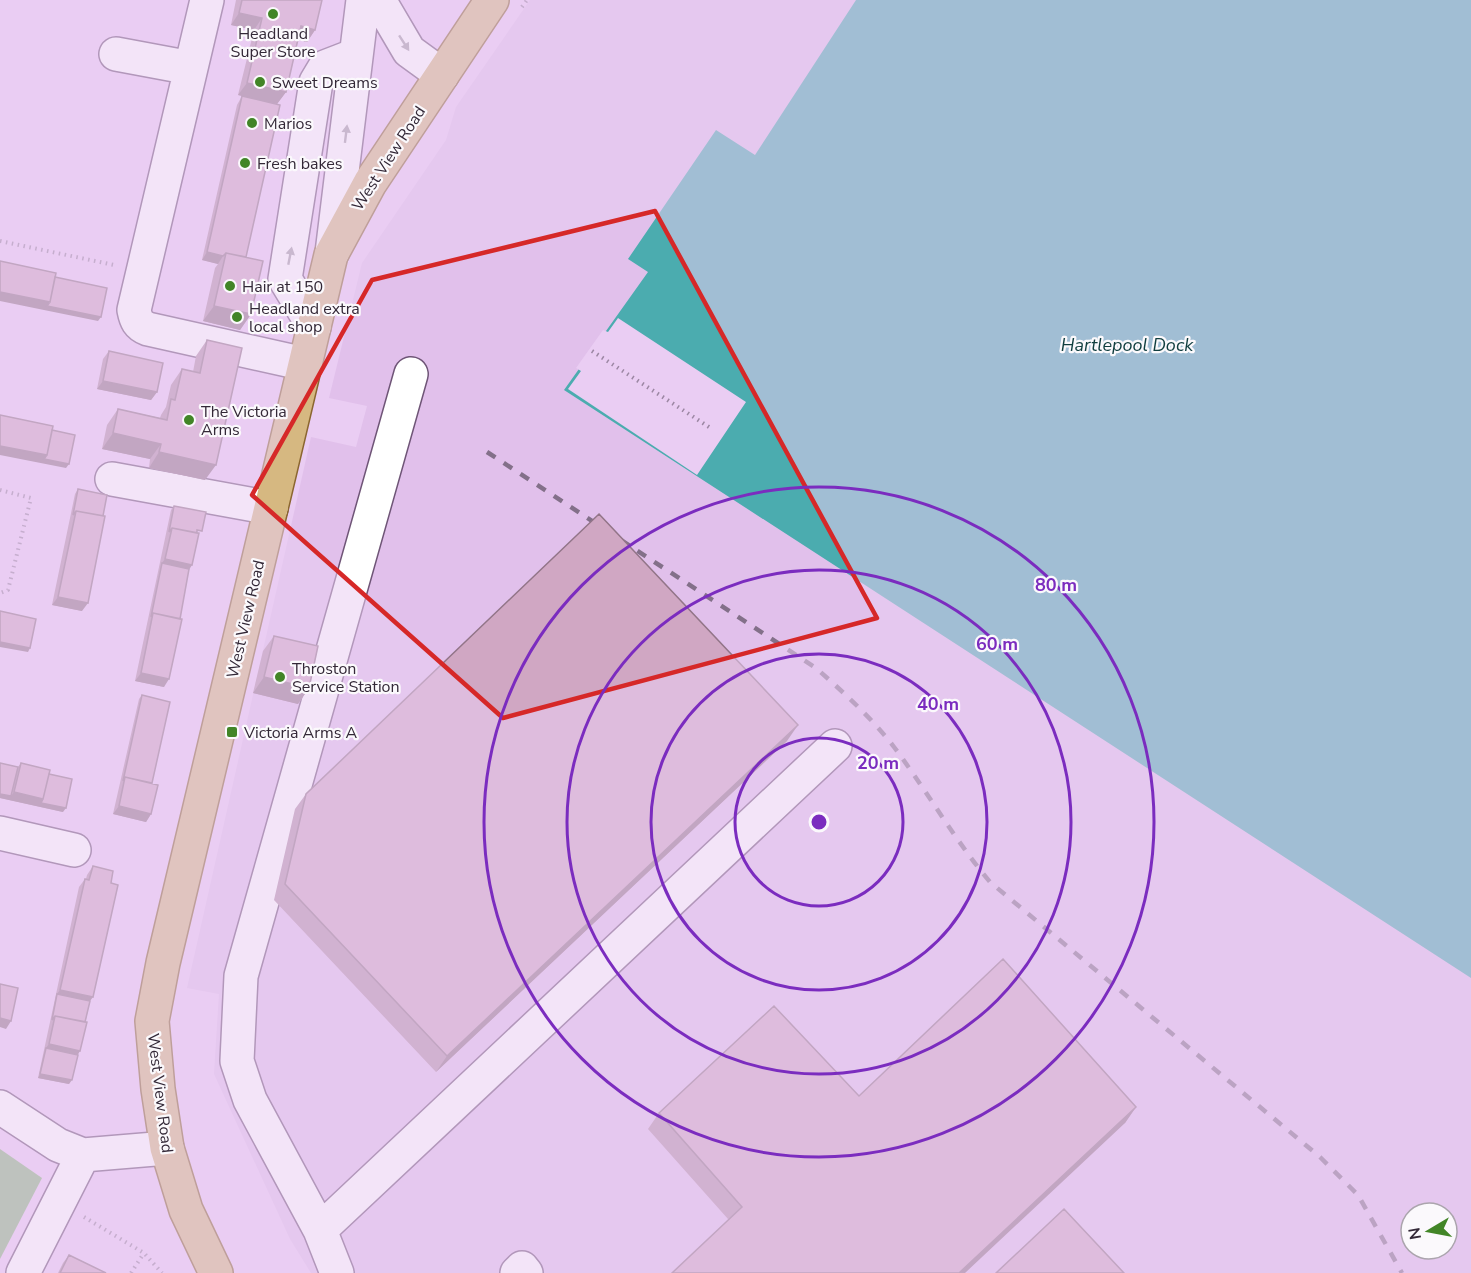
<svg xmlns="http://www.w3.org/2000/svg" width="1471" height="1273" viewBox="0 0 1471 1273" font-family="'Nunito Sans',sans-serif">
	<rect width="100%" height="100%" fill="#eacdf3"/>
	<path fill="#e1c0eb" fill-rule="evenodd" d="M530,0h941v1273h-1160l-21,-34 -76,-165 5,-80 -32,-6 124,-551 45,10 11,-41 -38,-8 33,-135 84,-123 10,-33zM1411,1213h36v36h-36z"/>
	<path fill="#8bb47e" d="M0,1149l42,29 -42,81z"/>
	<path fill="#4bacaf" d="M856,0h615v978l-907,-588 84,-118 -20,-13 88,-129 39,25z"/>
	<path fill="#eacdf3" d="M618,318l128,84 -49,73 -129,-86 13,-18 -5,-3 27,-38 5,2z"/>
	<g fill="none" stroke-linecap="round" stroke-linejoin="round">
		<defs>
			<path id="minor" d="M207,0l-73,310c2,10 4,15 14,19l157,35
				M379,0l30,51 33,24
				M116,54l75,14
				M332,253l31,-253
				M314,327l-29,-48 31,-197 9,-15 31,-12
				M112,479l159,29
				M0,833l74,17
				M0,1107l58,38 25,10 84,-7
				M320,1230l515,-484
				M23,1273l60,-118
				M337,1273l-17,-43 -70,-130 -13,-39 4,-85 170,-602
				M517,1273l5,-5 4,5"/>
			<path id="major" d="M216,1273l-30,-63 -19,-62 -9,-59 -6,-68 11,-58 168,-708 39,-72 122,-183"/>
		</defs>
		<use href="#minor" stroke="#6f5577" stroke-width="36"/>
		<use href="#major" stroke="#8b6630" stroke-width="36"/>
		<path stroke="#9c87a3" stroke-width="4" stroke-dasharray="1.5 4.5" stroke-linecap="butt" d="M522,7l5,-7
			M0,241l114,24
			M592,351l117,76
			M0,490l31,8 -23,92 -8,3
			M84,1217l60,36 18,20
			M131,1273l13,-20"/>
		<use href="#minor" stroke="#fff" stroke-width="33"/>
		<use href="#major" stroke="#d6b881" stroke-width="33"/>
		<path stroke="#837089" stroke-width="4.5" stroke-dasharray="10 10" stroke-linecap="butt" d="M487,452l329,216c28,25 55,49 78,79 33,44 60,92 96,135l330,275 38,38 44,78"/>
	</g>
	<path fill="#b390a8" d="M236,0h86l-7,30 -8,12 -9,-2 -12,52 -9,12 -39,-9 16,-65 -23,-5z
		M242,96l4,161 5,57 -11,16 -37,-9 12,-53 3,-4 -16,-4 35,-155z
		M207,340l-2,140 -56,-12 1,-9 -48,-10 5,-24 11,-16 42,9 1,-3 5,-8 5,-22 11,-16 11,3 3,-16z
		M109,351l48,41 -6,8 -54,-11 6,-30z
		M78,489l4,122 -30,-6 23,-111z
		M174,506l25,29h-1l-9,34 -25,118 -29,-6 36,-171z
		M274,636l35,52 -11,16 -45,-11 10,-42z
		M142,695l10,88 -1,31 -5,8 -33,-8 26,-115z
		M787,741l-351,331 -162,-172 21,-91 11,-15z
		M0,763l18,4 3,-4 28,11 14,38 -63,-14z
		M93,866l-3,135 -12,54 -9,29 -31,-6 41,-191 6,-8h1l1,-4z
		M859,1096l277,11 -11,16 -397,96 -80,-90 11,-16z
		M69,1255l37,18h-48l5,-10z"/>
	<path fill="#927588" d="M239,13l23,5 -8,12 -23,-5z
		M301,26l14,4 -8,12 -14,-4z
		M247,83l39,9 -9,12 -39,-9z
		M207,252l16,4 -5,8 -16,-4z
		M0,292l50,10 -6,8 -44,-9z
		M47,306l54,11 -3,4 -54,-11z
		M214,306l37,8 -11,16 -37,-9z
		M103,381l54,11 -6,8 -54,-11z
		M113,433l48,11 -11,15 -48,-10z
		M0,446l47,9 22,9 -3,4 -66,-13z
		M159,452l57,13 -11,15 -56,-12z
		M165,559l27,6 -5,8 -25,-10z
		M58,597l30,6 -6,8 -30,-6z
		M0,642l30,6 -2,4 -28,-5z
		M141,673l28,6 -5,8 -29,-6z
		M264,677l45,11 -11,16 -45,-11z
		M798,725l-11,16 -351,331 11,-16z
		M14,792l29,7 23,9 -3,4 -63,-14v-4l11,2z
		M119,806l32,8 -5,8 -33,-8z
		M60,990l33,7 -6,8 -30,-11z
		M0,1018l11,3 -5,8 -6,-2z
		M49,1044l31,7 -5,8 -29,-11z
		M40,1074l32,6 -3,4 -31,-6z
		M1136,1107l-11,16 -160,150h-6z"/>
	<path fill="#d0a7c3" stroke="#927588" stroke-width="1.5" d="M242,0h80l-7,30 -14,-4 -15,66 -39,-9 15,-65 -23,-5z
		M242,96l38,9 -34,152 -20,-4 -3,3 -16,-4z
		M226,253l37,8 -12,53 -37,-8z
		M0,261l56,12 -6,29 -50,-10z
		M55,277l52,11 -6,29 -54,-11 3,-4z
		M207,340l35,8 -26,117 -57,-13 2,-8 -48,-11 5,-24 49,11 4,-21 4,1 7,-31 18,4z
		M109,351l54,12 -6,29 -54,-11z
		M0,415l53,11 -6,29 -47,-9z
		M52,430l23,5 -6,29 -25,-5 3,-4z
		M78,489l29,6 -4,21 -27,-5 -3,4z
		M174,506l32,6 -4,19 -5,-1v3l-25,-5 -3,4z
		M76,511l29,5 -17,87 -30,-6z
		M599,514l199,211 -351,331 -162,-172 21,-90z
		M172,528l27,5 -7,32 -27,-6z
		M162,563l27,6 -9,50 -27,-6 -2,4z
		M0,611l36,8 -6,29 -30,-6z
		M153,613l29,6 -13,60 -28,-6z
		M274,636l44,10 -9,42 -45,-11z
		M142,695l28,7 -18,81 -27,-6 -2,4z
		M0,763l18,4 -7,29 -11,-2z
		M21,763l29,7 -7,29 -29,-7z
		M49,774l23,5 -6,29 -25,-5 2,-4z
		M125,777l33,8 -7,29 -32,-8z
		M93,866l20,5 -2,12 7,2 -25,112 -33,-7 25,-111 4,1z
		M1003,959l133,148 -177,166h-287l70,-66 -83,-94 115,-107 85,90z
		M0,984l18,4 -7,33 -11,-3z
		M57,994l33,7 -5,21 -30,-6 -3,4z
		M55,1016l32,6 -7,29 -31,-7z
		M46,1048l32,7 -6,25 -32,-6z
		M1064,1209l60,64h-128z
		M69,1255l37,18h-46z"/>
	<defs><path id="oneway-solid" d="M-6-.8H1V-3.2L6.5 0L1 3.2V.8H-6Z" transform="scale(1.5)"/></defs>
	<g fill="#a39ea5">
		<use href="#oneway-solid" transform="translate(404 43) rotate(57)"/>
		<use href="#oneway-solid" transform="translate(346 134) rotate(-83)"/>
		<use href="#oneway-solid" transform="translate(290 256) rotate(-79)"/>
	</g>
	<path d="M0 0H1471V1273H0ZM655,211l222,407 -374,100 -251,-223 120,-215z" fill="#eacdf3" fill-opacity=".55" fill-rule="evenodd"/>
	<path fill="none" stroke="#d62828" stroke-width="4.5" stroke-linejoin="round" d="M655,211l222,407 -374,100 -251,-223 120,-215z"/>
	<g fill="none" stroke="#7b2cbf" stroke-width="3">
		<circle cx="819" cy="822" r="84"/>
		<circle cx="819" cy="822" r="168"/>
		<circle cx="819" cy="822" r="252"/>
		<circle cx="819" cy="822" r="335"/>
	</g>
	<g fill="#428527" stroke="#fbf9fc" stroke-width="2">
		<circle cx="273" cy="14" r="6"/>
		<circle cx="260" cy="82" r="6"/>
		<circle cx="252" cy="123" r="6"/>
		<circle cx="245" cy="163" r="6"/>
		<circle cx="230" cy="286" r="6"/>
		<circle cx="237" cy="317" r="6"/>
		<circle cx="189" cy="420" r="6"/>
		<circle cx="280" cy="677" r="6"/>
		<rect x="226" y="726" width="12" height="12" rx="3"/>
	</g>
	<g text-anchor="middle" stroke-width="4.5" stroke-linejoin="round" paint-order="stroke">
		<g font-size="16" fill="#332837" stroke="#fbf9fc" text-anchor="start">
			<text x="273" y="39" text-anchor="middle">Headland<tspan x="273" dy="18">Super Store</tspan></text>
			<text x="272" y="88">Sweet Dreams</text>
			<text x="264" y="129">Marios</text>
			<text x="257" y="169">Fresh bakes</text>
			<text x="242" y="292">Hair at 150</text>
			<text x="249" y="314">Headland extra<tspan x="249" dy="18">local shop</tspan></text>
			<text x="201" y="417">The Victoria<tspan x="201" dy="18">Arms</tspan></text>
			<text x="292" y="674">Throston<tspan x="292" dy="18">Service Station</tspan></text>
			<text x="244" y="738">Victoria Arms A</text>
		</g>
		<g font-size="16" fill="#332837" stroke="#fbf9fc">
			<text transform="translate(388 158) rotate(-57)" y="6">West View Road</text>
			<text transform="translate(245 619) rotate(-77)" y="6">West View Road</text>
			<text transform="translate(161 1093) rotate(83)" y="6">West View Road</text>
		</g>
		<g font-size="18" font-style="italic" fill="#103e3f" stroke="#fbf9fc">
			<text x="1127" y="351">Hartlepool Dock</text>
		</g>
	</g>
	<circle cx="819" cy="822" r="9" fill="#7b2cbf" stroke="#fbf9fc" stroke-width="3"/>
	<g font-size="18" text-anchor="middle" font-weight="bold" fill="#7b2cbf" stroke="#fbf9fc" stroke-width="4.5" stroke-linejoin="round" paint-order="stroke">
		<text x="1056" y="591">80 m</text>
		<text x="997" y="650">60 m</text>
		<text x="938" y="710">40 m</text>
		<text x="878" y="769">20 m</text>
	</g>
	<g transform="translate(1429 1231) rotate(260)"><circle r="28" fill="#fbf9fc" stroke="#aba5ad" stroke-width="1.5"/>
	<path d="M0-4.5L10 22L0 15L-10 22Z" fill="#428527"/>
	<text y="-9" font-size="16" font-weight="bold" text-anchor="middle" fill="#332837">N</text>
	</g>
</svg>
